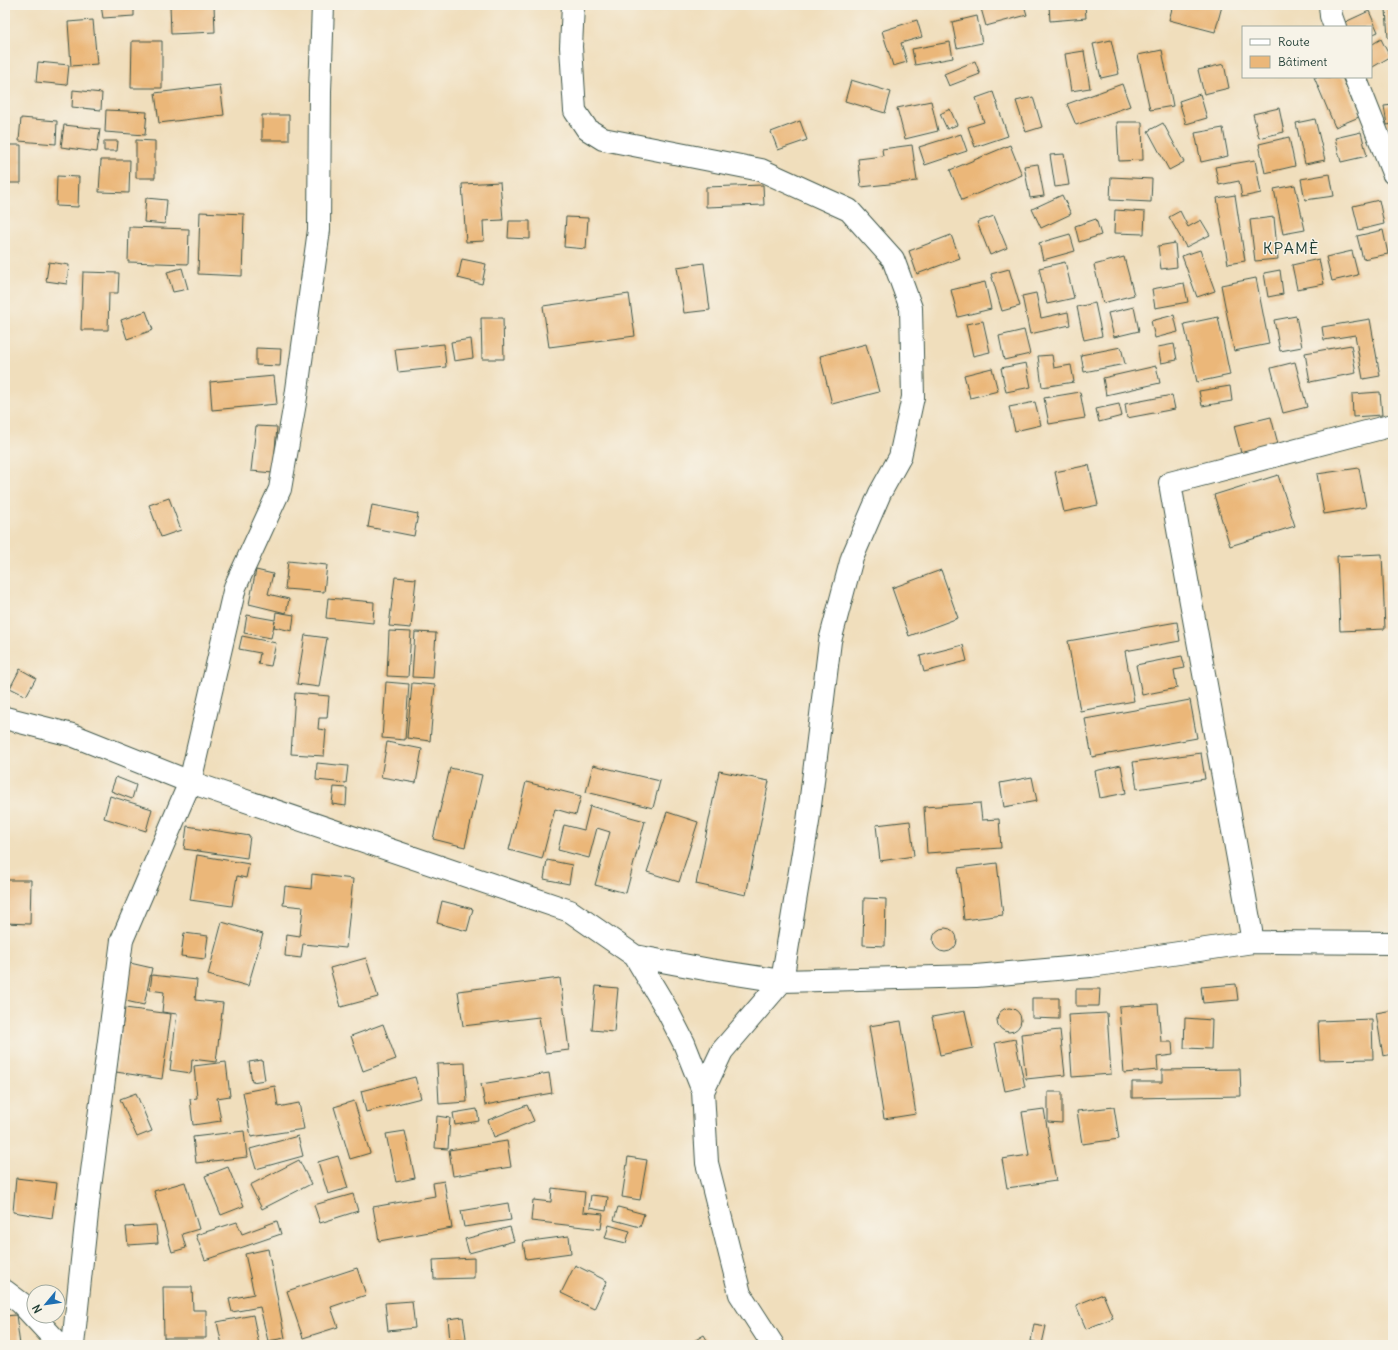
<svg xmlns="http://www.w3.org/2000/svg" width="1398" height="1350" viewBox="0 0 1398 1350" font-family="Delius,sans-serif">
	<rect width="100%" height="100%" fill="#f7f3e8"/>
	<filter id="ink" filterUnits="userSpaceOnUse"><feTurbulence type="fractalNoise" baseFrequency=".025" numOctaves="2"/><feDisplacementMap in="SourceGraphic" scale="8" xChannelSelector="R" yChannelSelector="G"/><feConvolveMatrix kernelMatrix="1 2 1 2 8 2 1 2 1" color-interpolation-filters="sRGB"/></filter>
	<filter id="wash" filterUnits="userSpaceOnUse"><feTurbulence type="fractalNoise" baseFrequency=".012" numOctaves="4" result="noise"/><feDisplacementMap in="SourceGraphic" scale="16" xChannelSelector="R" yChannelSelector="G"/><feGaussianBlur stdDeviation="0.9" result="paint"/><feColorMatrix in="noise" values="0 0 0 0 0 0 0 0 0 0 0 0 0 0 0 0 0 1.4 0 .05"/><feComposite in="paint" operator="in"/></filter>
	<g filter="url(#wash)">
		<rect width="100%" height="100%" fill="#f0debc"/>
		<g id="blocks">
			<path fill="#ebb779" d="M101,5h33v11l-31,2z
				M170,5h44l1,27 -44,2z
				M980,5h44l3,10 -41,11z
				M1049,5h36l1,13 -36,3z
				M1173,5l49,1 -7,26 -46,-12z
				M1393,8v30h-5l-2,-29z
				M1369,11l9,21 -7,3v-8h-29l-1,-3z
				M977,16l5,27 -25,5 -5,-26z
				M93,20l4,44 -26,2 -3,-44z
				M917,20l5,17 -21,6 6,19 -14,4 -11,-35z
				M1381,39l9,18 -19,11v-23z
				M1111,40l8,34 -18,4 -8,-34z
				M132,41h30v47h-31z
				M950,42l3,16 -38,7 -3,-16z
				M1162,50l11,56 -23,4 -12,-55z
				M1084,51l6,37 -19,3 -6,-37z
				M975,61l5,13 -31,12 -5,-12z
				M38,62l31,3 -2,20 -31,-3z
				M1224,64l5,24 -25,6 -6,-24z
				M1314,77h28l17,40 -24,10z
				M851,80l40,12 -6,21 -40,-12z
				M1122,84l8,22 -54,19 -9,-21z
				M220,85l4,30 -65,8 -4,-30z
				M73,90l29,3 -1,17 -29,-3z
				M993,92l15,44 -33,11 -7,-20 16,-5 -8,-24z
				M1200,94l7,24 -21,6 -7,-23z
				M1033,97l9,30 -16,5 -10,-31z
				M931,101l7,30 -33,8 -8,-31z
				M1393,105v19l-6,1 -3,-19z
				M1279,108l5,24 -25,6 -6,-24z
				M950,109l7,16 -10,4 -7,-15z
				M106,110l41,2 -2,23 -40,-3z
				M262,115h27v25h-27z
				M21,118l36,3 -1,23 -37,-3z
				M1315,119l10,41 -20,4 -9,-41z
				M800,121l7,19 -29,10 -7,-18z
				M1117,122h25l1,38 -24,1z
				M1163,123l21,39 -15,8 -21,-39z
				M64,125l36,4 -3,23 -36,-5z
				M1223,128l5,28 -27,6 -6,-29z
				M1361,132l6,24 -26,6 -6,-24z
				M961,134l6,17 -42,14 -6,-18z
				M1289,137l6,29 -30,7 -6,-29z
				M136,140l19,1v37h-19z
				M104,141h14l-1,10h-13z
				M5,145h16v38h-16z
				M912,145l5,36 -56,6 -3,-28 25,-3 -1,-7z
				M1010,145l12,30 -60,25 -12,-30z
				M1064,154l5,31 -14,2 -5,-32z
				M101,160h29l-1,33 -30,-1z
				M1255,160l6,33 -19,4 -3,-16 -20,4 -4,-18z
				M1038,164l6,32 -14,2 -6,-32z
				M1330,174l4,22 -29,4 -4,-21z
				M57,176l22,1 -1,30 -22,-1z
				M1111,177l41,2 -1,23 -41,-2z
				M500,182l3,38 -20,1 1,20 -18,1 -4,-58z
				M763,185l1,20 -58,2v-20z
				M1295,185l10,45 -22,4 -9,-45z
				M1062,195l9,19 -30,14 -9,-19z
				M1235,195l10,66 -17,3 -11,-66z
				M146,198l21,2 -2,24 -21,-2z
				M1379,200l5,24 -25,6 -6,-24z
				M1115,210l30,2 -1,22 -30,-1z
				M1180,211l8,16 13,-7 9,15 -24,12 -17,-30z
				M200,212l44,2 -2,62 -44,-2z
				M994,216l13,32 -17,7 -13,-33z
				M566,217l22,1 -2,31 -22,-2z
				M1274,217l4,42 -23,2 -5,-41z
				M1096,219l5,16 -22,7 -4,-16z
				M509,221h21v18l-22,-1z
				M129,227l60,2 -1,35 -60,-2z
				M1383,230l5,24 -25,5 -6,-23z
				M1070,234l5,17 -32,9 -4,-17z
				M951,235l9,23 -43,16 -8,-23z
				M1175,243l2,24 -16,2 -3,-23z
				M1200,250l15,41 -18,6 -15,-41z
				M1352,251l6,24 -26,6 -6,-24z
				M1124,257l10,38 -31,8 -9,-38z
				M462,259l24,5 -4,20 -24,-6z
				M1319,259l5,25 -27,5 -5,-24z
				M49,262l20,3 -2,19 -21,-3z
				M1065,262l9,36 -27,6 -8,-36z
				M704,263l6,47 -26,3 -7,-46z
				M182,268l6,21 -15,3 -6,-20z
				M1009,269l11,37 -18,5 -11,-37z
				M1280,270l3,24 -15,3 -4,-24z
				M83,272l36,1 -1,20h-9l-1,37h-27z
				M1256,278l13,66 -35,7 -13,-66z
				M985,282l6,27 -33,8 -7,-27z
				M1184,283l4,19 -33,6 -3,-19z
				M1036,293l5,25 27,-6 2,13 -40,9 -8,-38z
				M629,294l6,42 -86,11 -6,-41z
				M1095,303l7,33 -18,4 -7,-33z
				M1134,307l5,24 -25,6 -6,-24z
				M146,311l7,19 -26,9 -6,-19z
				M1174,315l4,17 -23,6 -4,-17z
				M1296,316l6,31 -22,4 -6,-31z
				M1218,317l12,58 -33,7 -13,-58z
				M481,318h22l1,41h-22z
				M1370,319l10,57 -17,3 -8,-44 -31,5 -2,-13z
				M983,321l7,31 -17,4 -7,-32z
				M1024,330l6,24 -26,6 -5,-24z
				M471,339l2,19 -19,3 -3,-19z
				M444,344l2,23 -48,5 -3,-23z
				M866,344l13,48 -47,12 -12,-48z
				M1174,344l3,16 -16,3 -3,-16z
				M1351,345l5,28 -46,9 -5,-29z
				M1121,347l4,17 -41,8 -3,-17z
				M256,348l25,1 -1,17 -24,-1z
				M1052,355l2,13 17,-3 3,17 -32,5 -4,-31z
				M1295,362l12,45 -24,6 -12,-45z
				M1026,363l5,24 -25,5 -5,-24z
				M1156,366l4,17 -54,12 -3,-17z
				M992,368l6,23 -28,7 -6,-23z
				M274,376l3,28 -65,6 -2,-28z
				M1230,386l2,15 -30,5 -3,-15z
				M1080,392l5,26 -36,6 -5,-26z
				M1380,392l2,23 -29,2 -1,-23z
				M1172,395l3,14 -48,9 -2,-14z
				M1035,402l6,23 -26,6 -6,-24z
				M1119,404l3,12 -23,6 -3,-13z
				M1271,417l7,27 -37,9 -7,-27z
				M256,426l21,1 -4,46 -22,-2z
				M1089,465l9,40 -34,7 -9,-40z
				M1359,468l7,39 -42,7 -7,-40z
				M1278,475l17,51 -65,20 -16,-51z
				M169,498l12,32 -20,7 -12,-32z
				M372,505l46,9 -4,22 -46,-9z
				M1382,554l3,75 -45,2 -3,-75z
				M288,561l39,4 -3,27 -39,-3z
				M256,570l17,4 -5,20 21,5 -3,14 -37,-9z
				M941,570l17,48 -49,18 -17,-48z
				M395,577l21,2 -5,49 -22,-2z
				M328,598l46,4 -1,21 -47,-5z
				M276,612l18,3 -2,16 -18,-4 1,-6 -4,17 -27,-5 3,-18 28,5z
				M1177,622l3,19 -55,10 9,50 -54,10 -12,-70z
				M389,631l22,1 -3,45 -21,-1z
				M415,632l21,1 -3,45 -21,-1z
				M305,635l22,3 -8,49 -22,-3z
				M242,636l34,7 -5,23 -13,-2 2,-11 -21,-4z
				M963,645l4,16 -43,11 -4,-16z
				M1182,656l3,12 -11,2 3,18 -35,7 -6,-30z
				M20,669l16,9 -10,18 -16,-8z
				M386,682l23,2 -4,56 -23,-2z
				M412,683l23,2 -5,56 -23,-3z
				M295,693l34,3 -2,22h-8l-1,11 8,1 -2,26 -33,-2z
				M1190,700l7,38 -105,19 -7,-38z
				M387,742l35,7 -6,34 -35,-6z
				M1201,753l4,26 -68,10 -4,-27z
				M317,763l31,3 -2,17 -30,-3z
				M593,765l67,16 -7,27 -67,-16z
				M1121,765l5,28 -26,5 -5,-27z
				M450,768l32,7 -17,72 -32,-8z
				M719,771l50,10 -23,114 -50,-11z
				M116,777l20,8 -4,14 -21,-8z
				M1032,777l5,24 -33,6 -4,-24z
				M526,782l55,14 -5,19 -21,-6 -13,50 -33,-9z
				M334,787l13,1 -1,18 -14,-2z
				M110,796l42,13 -6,22 -42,-13z
				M980,803l2,17 17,-1 2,29 -74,5 -3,-46z
				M590,806l55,15 -19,72 -31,-8 15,-53 -13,-4 -8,30 -31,-8 6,-25 20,5z
				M667,812l31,10 -19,60 -32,-10z
				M910,821l4,35 -34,5 -4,-36z
				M187,826l63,10 -3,22 -63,-9z
				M197,855l52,9 -3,14 -9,-2 -5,30 -42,-6z
				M547,860l25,5 -3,19 -25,-5z
				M997,863l6,52 -39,5 -6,-52z
				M312,874l41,5 -7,69 -43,-4 -2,14 -16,-2 2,-22 13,2 3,-29 -20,-2 2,-19 26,3z
				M5,880h26l-1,44 -25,-1z
				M864,898l22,1 -1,47 -22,-1z
				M442,901l31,8 -6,22 -30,-8z
				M222,922l41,12 -15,52 -40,-11z
				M933 940a12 12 0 1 1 24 0a12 12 0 1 1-24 0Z
				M184,933l24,3 -3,23 -24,-3z
				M366,958l12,39 -37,10 -11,-39z
				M130,963l22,5 -8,37 -23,-5z
				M152,975l45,5 -2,20 28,3 -7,59 -24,-3 -1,14 -21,-3 7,-56 -15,-2 2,-20 -14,-2z
				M560,978l9,72 -24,3 -6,-36 -76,9 -5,-35z
				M1236,984l2,16 -35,3 -2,-16z
				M596,986l22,2 -4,44 -22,-2z
				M1076,989h24l-1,17h-23z
				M1032,998h27v21l-27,-1z
				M1158,1004l3,38h11l1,13 -16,2 1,13 -34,3 -5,-66z
				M997 1020a12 12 0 1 1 24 0a12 12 0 1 1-24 0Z
				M125,1008l46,6 -9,65 -46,-7z
				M1393,1010v44l-10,2 -7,-43z
				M965,1011l8,37 -33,7 -8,-38z
				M1107,1013l4,61 -39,3 -4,-62z
				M1185,1018l27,2 -1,29 -27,-1z
				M1372,1019l1,40 -53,1 -2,-39z
				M901,1021l15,93 -32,5 -15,-93z
				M383,1024l13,35 -33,12 -12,-35z
				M1060,1030l5,45 -39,4 -5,-45z
				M1015,1039l10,48 -20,4 -10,-48z
				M262,1060l3,20 -13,2 -3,-20z
				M226,1062l4,34 -13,2 4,23 -28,4 -3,-26 7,-1 -3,-32z
				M465,1063l2,39 -28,2 -2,-40z
				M1240,1069l1,27 -109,2v-16h30v-12z
				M549,1073l3,20 -67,12 -4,-21z
				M415,1077l6,21 -55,14 -5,-21z
				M275,1086l3,21 21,-4 5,26 -53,8 -8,-45z
				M1048,1092h14v31l-14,-1z
				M136,1093l16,38 -15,6 -17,-38z
				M354,1101l16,52 -20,6 -16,-52z
				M527,1105l7,16 -40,16 -6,-17z
				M1114,1107l5,32 -37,5 -5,-33z
				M477,1109l2,12 -24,4 -2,-12z
				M1044,1109l12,72 -49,7 -5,-29 27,-4 -7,-43z
				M437,1116l13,2 -2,31 -13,-1z
				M244,1131l3,26 -51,6 -3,-26z
				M405,1131l10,47 -19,4 -10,-48z
				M298,1136l5,20 -47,13 -6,-20z
				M507,1141l4,26 -58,9 -4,-26z
				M338,1156l10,32 -20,6 -10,-32z
				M628,1157l19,3 -7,40 -18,-3z
				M299,1160l12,24 -49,25 -12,-24z
				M228,1167l16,39 -23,9 -16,-39z
				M16,1178l41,5 -5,35 -39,-6z
				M444,1181l8,47 -73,13 -6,-34 62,-11 -2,-13z
				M185,1182l14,47 -17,5 4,14 -14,4 -18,-61z
				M552,1188l33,4 -2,20 20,2 -2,15 -70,-8 2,-21 18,2z
				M353,1194l5,17 -38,12 -6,-18z
				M591,1195l17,2 -2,14 -17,-3z
				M508,1203l3,17 -47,7 -3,-16z
				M618,1207l26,7 -4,13 -26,-7z
				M277,1221l4,13 -76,26 -9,-25 41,-13 5,12z
				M156,1225l2,18 -30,2 -2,-18z
				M609,1225l21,6 -4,12 -21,-5z
				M510,1227l4,14 -45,12 -4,-14z
				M569,1236l2,17 -45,6 -3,-17z
				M268,1249l17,89 -17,3 -8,-34 -28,5 -3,-13 25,-5 -9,-40z
				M474,1258v20l-40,1 -1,-19z
				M575,1265l32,16 -13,28 -33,-16z
				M357,1268l9,27 -35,12 7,20 -35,11 -16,-47z
				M163,1287h29l1,23h13v28h-42z
				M1103,1294l10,24 -27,11 -10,-24z
				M412,1301l3,27 -27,3 -3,-28z
				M16,1315l4,30h-15v-29z
				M253,1315l6,30h-37l-5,-23z
				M463,1317l3,21 -16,3 -2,-22z
				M1034,1324l12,2 -4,18 -11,-3z
				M704,1335l6,10h-23z"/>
		</g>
	</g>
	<g filter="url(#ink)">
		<use href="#blocks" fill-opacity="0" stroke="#3e5548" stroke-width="1"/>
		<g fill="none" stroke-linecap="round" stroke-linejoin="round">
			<defs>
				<path id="street" d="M573,5l-2,42 4,64 12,18 16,10 158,31 88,40 44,49 18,49 2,89 -13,60 -20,36 -28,65 -22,83 -22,181 -26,159 -60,70 -19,40
					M1330,5l1,11 4,11
					M1355,77l38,96
					M5,718l67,17 118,47 380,129 65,45 75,14 72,11 194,-5 115,-10 162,-24 140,1
					M1253,942c-27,-153 -57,-306 -83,-459l223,-58
					M635,956l31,52 18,35 19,48 4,72 33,131 33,51
					M5,1291l16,12 39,42
					M73,1345l16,-150 33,-255 68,-158 45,-195 45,-98 16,-92 23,-167 1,-139 3,-86"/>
			</defs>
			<use href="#street" stroke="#3e5548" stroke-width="24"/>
			<use href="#street" stroke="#fff" stroke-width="22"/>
		</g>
	</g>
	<g text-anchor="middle" stroke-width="3" stroke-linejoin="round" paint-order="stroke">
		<g font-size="16" letter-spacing="1" fill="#1f3d34" stroke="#f7f3e8">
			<text x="1291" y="254">KPAMÈ</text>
		</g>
	</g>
	<rect width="1398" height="1350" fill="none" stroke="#f7f3e8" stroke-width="20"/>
	<rect x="1242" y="26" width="130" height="52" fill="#f7f3e8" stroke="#a1aaa0"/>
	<rect x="1250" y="39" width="20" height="6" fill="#ffffff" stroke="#a1aaa0"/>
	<text x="1278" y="46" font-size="12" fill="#1f3d34">Route</text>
	<rect x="1250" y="56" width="20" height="12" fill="#ebb779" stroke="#a1aaa0"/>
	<text x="1278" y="66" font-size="12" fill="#1f3d34">Bâtiment</text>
	<g transform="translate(46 1304) rotate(241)"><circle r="19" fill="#f7f3e8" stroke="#a1aaa0"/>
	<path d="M0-3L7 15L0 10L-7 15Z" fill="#1f6fb2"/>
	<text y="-6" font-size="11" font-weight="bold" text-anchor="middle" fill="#1f3d34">N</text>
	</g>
</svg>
